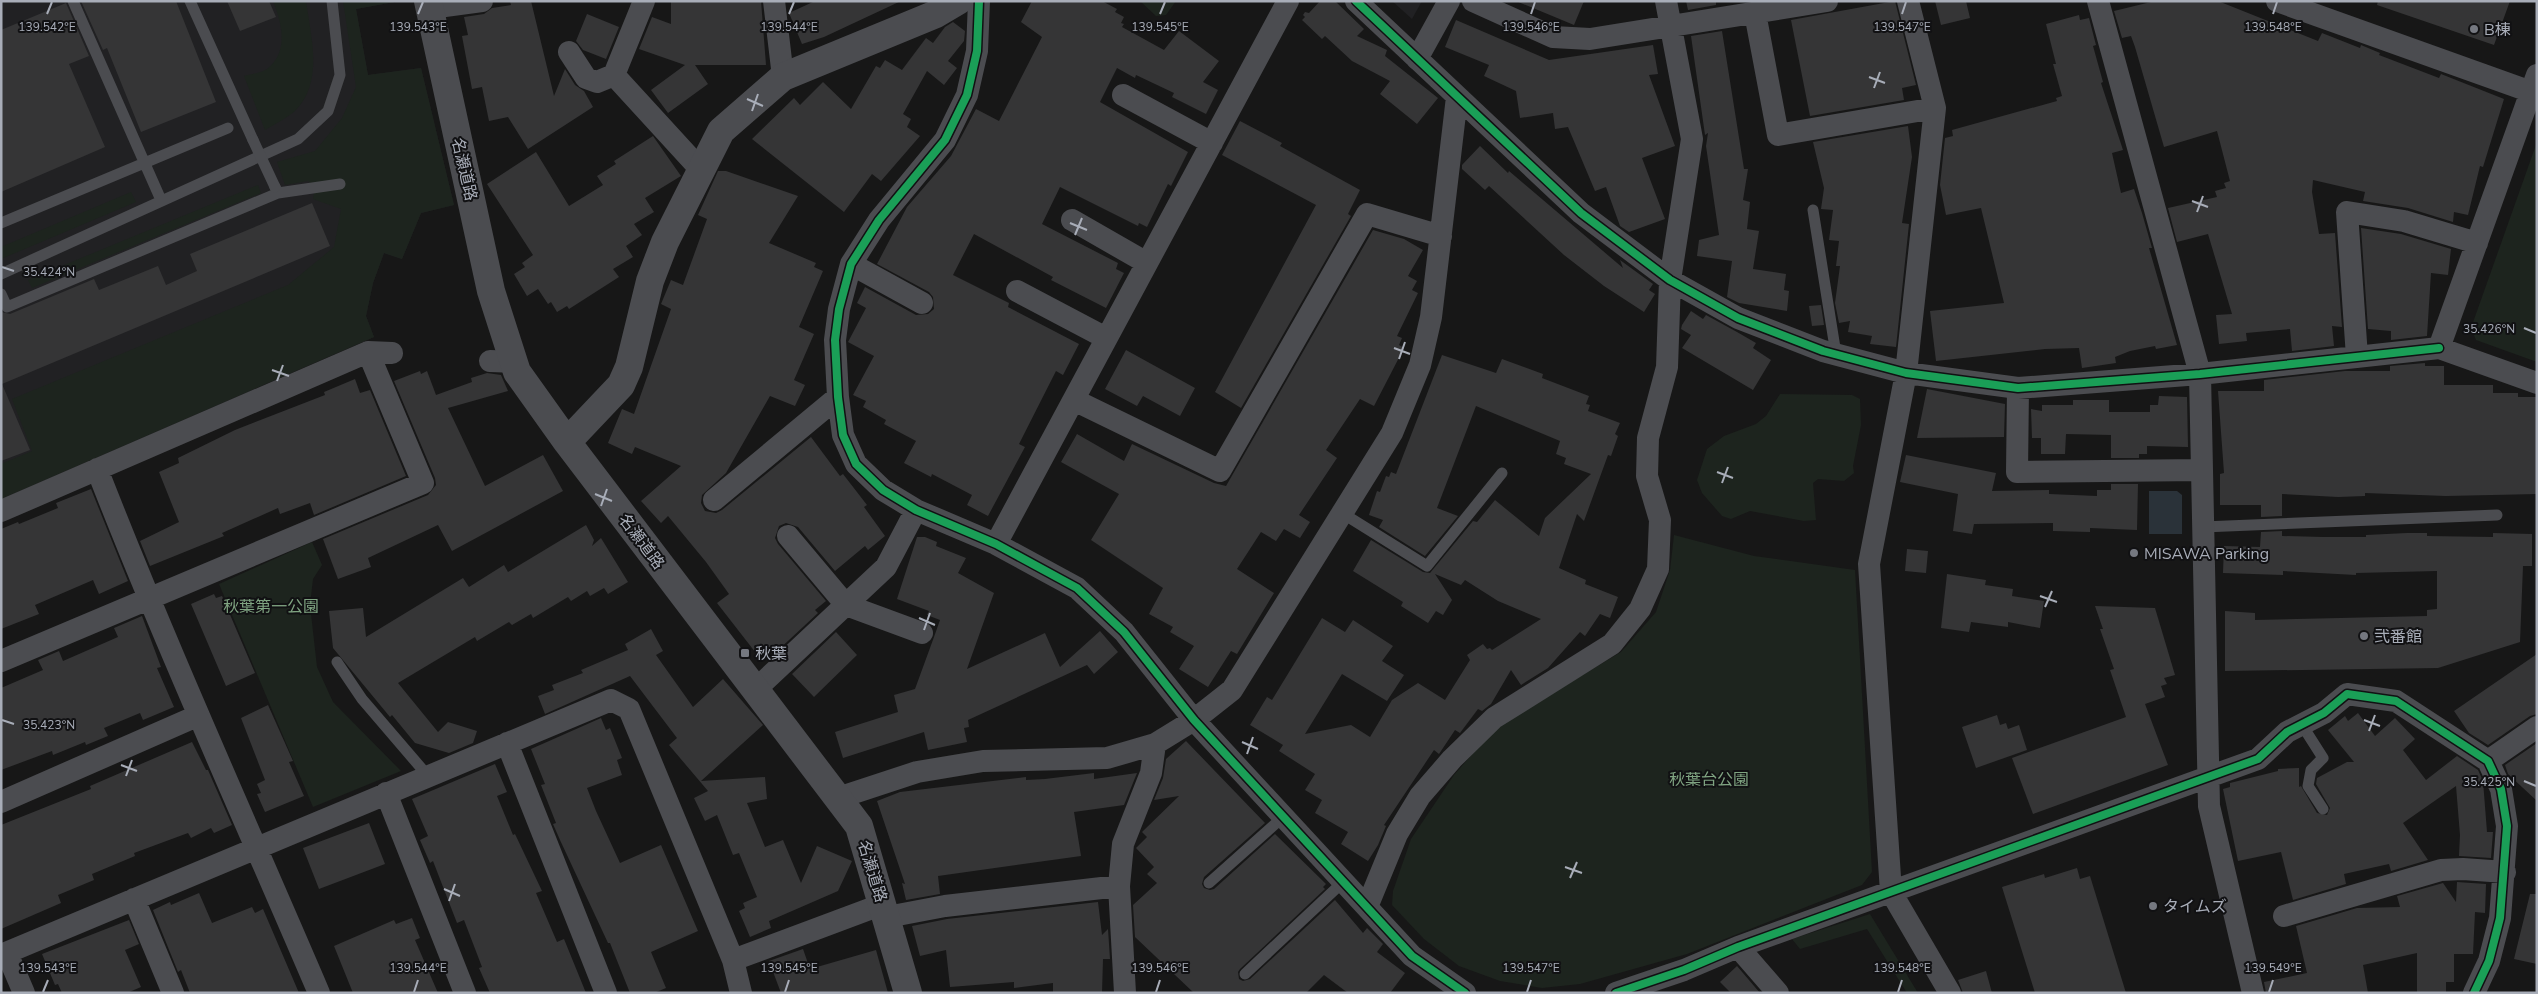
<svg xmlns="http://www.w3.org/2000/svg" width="2538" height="994" viewBox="0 0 2538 994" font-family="'Nunito Sans','Noto Sans JP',sans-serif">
	<rect width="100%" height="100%" fill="#171717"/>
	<path fill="#212123" d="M1,1h399l-44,8 12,66 53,-7 33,137 -33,8 -19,46 -18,-6 -11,30 -7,33 8,21 -373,162z
		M1392,1h30l-10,18z"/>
	<path fill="#1d241e" d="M273,1h33c5,36 18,81 -11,110 -8,7 -20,13 -30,19l-21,-54c6,-2 18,-3 23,-7 22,-17 15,-46 6,-68z
		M343,1h57l-44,8 12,66 53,-7 33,137 -33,8 -19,46 -18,-6 -11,30 -7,33 8,21 -373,162v-35l31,-13 -20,-52 276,-114 46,-38 7,-38 -28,-10 2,-12 -7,-6 -23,4 -8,-23 38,-11 27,-33 14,-31z
		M1140,1h36l-10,14 -10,1z
		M2537,142v220l-61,-22 -5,-12z
		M258,185l3,8 -229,95 -4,-8z
		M131,192l5,10 -135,57v-12z
		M1780,394l72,1 8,4 1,26 -8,41 1,7 -10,8 -26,-2 -5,4 3,37 -12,1 -54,-10 -19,8 -9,-3 -20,-23 -5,-13 10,-31 17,-13 32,-12 10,-8z
		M1674,535l80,21 101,14 17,302 -10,13 -175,69 -107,30 -38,4 -42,-7 -41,-15 -35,-27 -32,-34 1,-14 18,-52 43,-64 36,-41 44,-30 87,-52 35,-40 14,-42z
		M312,542l10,23 -9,14 -3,26 7,62 16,35 68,69 -88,36 -94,-223z
		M1870,914l48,79h-11l-40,-64 -67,20 -8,-10z"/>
	<path fill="#2a3239" d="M2149,491h28l5,4v39h-33z"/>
	<path fill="#353536" d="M81,1h95l40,101 -75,30 -34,-84 -4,2z
		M227,1h42l7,16 -36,14z
		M510,1h21l23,95 11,-27 10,16 9,6 9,16 -65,42 -20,-32 -19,4 -7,-34 -10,2 -10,-53 6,-1 -4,-18 20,-3 8,-6 19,-3z
		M671,1h90l5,64h-71l13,19 -40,29 -17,-23 34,-25 -46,-16 13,-32 19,7z
		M815,1h86l-77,36 -22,7 -13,-31z
		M1032,1h70l15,8 -2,3 9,5 -3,6 3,1 -2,3 42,23 15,-19 40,30 -16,21 15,8 -12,24 -34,-17 2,-4 -38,-18 -1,3 -18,-10 -17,34 88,50 -17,34 -3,-2 -21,43 -8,-4 -1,3 -78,-39 -18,37 76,39 -2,6 8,4 -18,35 -55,-28 2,-3 -79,-43 -21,41 56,28 -1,4 71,37 -16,31 -7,-4 -37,73 6,3 -37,69 -21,-11 5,-10 -40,-21 -1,3 -27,-14 12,-22 -32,-17 2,-4 -23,-13 3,-6 -13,-6 21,-39 -26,-14 18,-34 -9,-5 8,-16 51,28 12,-1 6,-5 -1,-12 -4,-5 -52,-28 30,-57 44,-51 25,-47 23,12 43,-84 -21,-15z
		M1320,1h15l29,28 -7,7 30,14 -2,6 53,42 -21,26 -37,-30 10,-13 -38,-20 -27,-25 -3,3 -20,-19 3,-3 -2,-2 2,-3 4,1z
		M1516,1h68l-10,24z
		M1686,1h30v4l-28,5z
		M1895,1l21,84 -14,3 2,12 -94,16 -19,-96z
		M1935,1h31l4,17 -29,7z
		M2155,1h63l100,40 4,-8 38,15 1,-3 19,8 -1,2 60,23 2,-4 63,25 -21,68 -3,-1 -12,49 -14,-3 -1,10 -45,-14 -45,-7 2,-9 -52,-12 -1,12 7,42 16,-1 7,94 -10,-1 2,20 -42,5 -2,-22 -44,4 1,8 -28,3 -3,-29 16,-1 -24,-80 -31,8 -9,-34 49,-11 -2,-6 11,-3 -2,-5 6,-2 -13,-50 -53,16 -29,-100 -4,-11 -9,2 -8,-27z
		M2378,1h132l-16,44 -117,-40z
		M66,3l23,53 -20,8 36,83 -104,45v-162z
		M587,14l32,13 -13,32 -23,-9 -7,-9z
		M2079,15l1,5 9,-2 7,27 -3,1 10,36 -2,1 22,67 -11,3 9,40 13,-4 8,24 10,35h-3l28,97 -21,4 -1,-3 -25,5 -15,6 1,6 -34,5 -3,-20 -34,1 -109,12 -6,-50 74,-8 -23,-95 -35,7 -6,-30 5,-47 8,-2 -1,-6 105,-29 -1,-3 6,-2 -9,-32h3l-10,-40z
		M1456,20l93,40 104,-15 5,29 -9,1 26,71 -33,12 23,61 -36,13 -9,-6 -14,-39 -11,4 -27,-64 -13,2 -2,-16 -33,5 -4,-27 -32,-15 5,-11 -44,-18z
		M953,22l12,9 -1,10 -16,20 9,7 -13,17 -17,-14 -24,43 8,5 -4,8 13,9 -39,45 -9,-7 -28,38 -92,-73 42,-41 6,7 23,-23 28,27 25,-43 4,2 5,-8 17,10 24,-32 7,5 12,-16z
		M1722,31l22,138h4l-5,31 7,2 -3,27 12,2 -6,38 33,5 -2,16 5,1 -2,20 -48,-8 -12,-6 5,-36 -35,-5 2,-16 20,-5 -13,-89 2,-13 -3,2 -14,-99z
		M1240,121l42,22 -2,3 80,44 -12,24 3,2 -110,192 -26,-16 101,-187 -94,-50z
		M1908,126l4,31 -10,66 7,1 -13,123 -26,-3 2,-8 -24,-4 2,-11 -11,2 -4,-20 5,-37h-4l3,-25 -10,-1 4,-30 -12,-1 3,-21 -11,-46z
		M653,136l28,40 -36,22 9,14 -20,12 8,11 -16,11 7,11 -20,12 6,8 -50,32 -2,-3 -10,6 -6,-10 -3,2 -10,-15 -11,7 -13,-22 11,-7 -3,-4 11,-8 -46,-71 49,-32 33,54 34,-21 -6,-9 19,-12 -2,-3z
		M1480,146l28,27 1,-2 114,97 -3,-8 33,24 -4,6 6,4 -11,18 -40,-26 -40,-31 -75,-69 -4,4 -23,-21v-4z
		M718,171h8l72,25 -29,47 47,20 -2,4 9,4 -24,56 15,7 -20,46 11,5 -10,21 -25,-10 -44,77 -24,22 -1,8 4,8 11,2 6,-3 89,-73 29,39 3,-2 24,31 -3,2 21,29 -17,14 -3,-4 -30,25 -37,-44 -12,-4 -7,3 -4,12 3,6 48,57 -11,9 3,3 -44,41 -5,-5 -10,8 -42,-54 12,-9 -23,-32 -38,-46 -7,7 -20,-22 40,-35 -46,-19 -3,7 -24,-11 14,-34 12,5 37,-105 -10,-5 10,-24 12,5 24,-66 -9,-4z
		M312,203l18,43 -328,138 28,66 -29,11v-149l9,2 84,-35 5,11 59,-24 8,19 31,-14 -7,-17z
		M2361,228l40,6 50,15 -3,26 -17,-2 -4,63 -36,4v-9l-23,-2z
		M1373,230l31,9 19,11 -15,26 9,5 -5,9 6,3 -21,43 5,2 -3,7 5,3 -30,58 -14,-7 -34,51 11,8 -38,57 11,7 -10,16 -16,-9 -8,12 -15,-9 -24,37 37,24 -37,61 -6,-3 -23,36 -29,-18 15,-23 -24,-14 3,-5 -24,-13 14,-26 -72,-48 28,-46 -58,-32 16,-28 47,27 8,-17 82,39 12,3z
		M1821,305l3,20 -12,1 -3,-20z
		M1691,311l12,8 3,-4 31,17 19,11 -3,5 18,12 -18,30 -71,-42 9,-13 -10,-6 1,-4z
		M1126,350l69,38 -15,28 -37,-20 -6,10 -32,-17z
		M1442,355l54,18 6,-14 41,15 -1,4 47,18 -3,8 4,1 -2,6 32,12 -5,11 3,2 -7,20 -3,-1 -24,66 -7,-7 -18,54 27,12 -1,4 33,13 -8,21 -10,-4 -15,22 -5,-4 -32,36 -27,17 -10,-15 -20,34 -9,7 -4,-2 -18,24 -5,-3 -16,24 -5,-4 -50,75 2,1 -8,19 -10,16 -27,-17 7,-12 -33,-19 7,-13 -17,-10 10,-16 -36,-23 4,-6 -33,-20 17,-28 5,3 50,-82 23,14 8,-12 40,26 -11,15 22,14 -17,26 -45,-27 -37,60 46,-9 19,12 22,-37 26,-17 27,17 25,-40 -3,-5 16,-11 4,5 3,-1 2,2 49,-31 -43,-18 -33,-21 -4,5 -26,-11 17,26 -9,15 -7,-4 -8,12 -27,-17 2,-4 -50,-31 18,-31 52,32 7,1 43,-52 4,1 18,-22 44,36 6,-18 46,-44 -27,-10 2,-6 -10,-4 4,-13 -84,-35 -39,102 21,8 -33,40 -46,-29 4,-7 -14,-5 8,-24 3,1 6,-16 3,1 2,-5 5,2z
		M2425,363v3h19v19h49v8h25v4h19v97l-91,2 -81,-3v3l-27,1 -56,-3v22l-21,1v-12h-41v-31l4,-1 -6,-82h46v-11l81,-9h45v-5z
		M420,371l1,3 6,-3 9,24 36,-13 -1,-4 16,-5 14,2 7,16 -60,17 37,78 58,-31 20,36 -111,60 -14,-26 -70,33 3,9 -33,12 -15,-40 105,-44 8,-10 -1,-7 -41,-97z
		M355,379l5,14 10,-3 36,86 -92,39 -4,-12 -30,11 -2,-6 -56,25 2,3 -74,30 -10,-25 39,-19 -20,-50 20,-9 -1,-5 57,-28 90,-35 -1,-3z
		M1927,389l78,15 -1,33 -87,1z
		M2159,396l28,1 1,50 -41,-1v8h-8v4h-28v-23l-45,-1 -1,20h-24v-16h-9l-1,-29 11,2v-6h31v-5h36v12h41v-7h8z
		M1906,455l90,18 -4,18 57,-1v4l48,2v-6h14v-6h27l-1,46 -47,-2v4l-37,-1v-8l-79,1 -2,10 -19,-3 5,-37 -58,-12z
		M91,489l37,92 -29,13 -6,-14 -58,25 4,9 -38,15v-100l17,-7 1,2 39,-16 -2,-5z
		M586,525l8,15 -2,6 9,-8 27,44 -20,12 -4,-6 -14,8 -3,-5 -16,10 -3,-4 -35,21 -2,-4 -19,11 -3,-3 -32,19 -2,-4 -77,46 40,49 10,-10 29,9 -4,12 -24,10 -34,-10 -23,-28 -2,2 -57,-69 -4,-37 34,-3 3,29 97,-59 6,9 35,-22 4,7z
		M2282,531v5l41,1h43v-2l41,-2h20v3l66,1v-4l39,1v32h-9l-3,76 -82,26 -213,3v-60l30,2v7l172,-4v-6l10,-1v-38l-81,2v2l-73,-4v4l-60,-2 1,-27 36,1 1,-15z
		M917,537h8l12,5 -1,4 30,12 -8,15 36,20 -27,76 78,-36 15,34 40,-36 18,21 -24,22 -7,-9 -119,55 1,7 -5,1 3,14 -39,8 -4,-18 -81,26 -8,-26 63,-20 -4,-17 21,-6 19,-52 6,-17 -13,-5 2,-4 -32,-12z
		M1907,549l21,2 -2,22 -21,-2z
		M1947,574l39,6 -1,5 28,4 -1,7 32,5 -4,27 -32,-6v5l-37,-5 -2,10 -28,-4z
		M214,594l2,4 6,-2 33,77 -29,13 -35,-82z
		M2095,606l60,2 20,67 -11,3 3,6 -6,2 4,11 -20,7 23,61 -135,49 -21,-56 114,-41 -16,-47 4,-1 -14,-40h3z
		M142,616l19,51 -4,1 17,39 -31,13 -3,-7 -36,15 4,8 -22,9 -1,-3 -32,13 -1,-4 -51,19v-82l42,-18 -5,-10 21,-9 4,10 55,-24 -4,-9z
		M651,629l12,22 -7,4 37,52 30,-28 40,46 -62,56 64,-4 2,22 -20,4 18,44 18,-7 18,43 16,-37 35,15 -14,30 -69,30 2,7 -21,9 -11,-26 6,-3 -2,-5 14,-6 -18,-44 -6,2 -16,-40 -12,6 -11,-23 14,-7 -39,-46 8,-7 -47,-62 -85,38 -7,-18 16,-6 -2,-5 31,-12 -2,-3 47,-20 -3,-6z
		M836,632l21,23 -43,42 -22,-23z
		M2537,654v60l-7,2 -42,29 -19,-12 -15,-22z
		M268,705l25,56 -4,1 15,34 -39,16 -8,-18 4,-1 -4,-9 8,-4 -24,-62z
		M2358,713l17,23 20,-18 20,21 -12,11 23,30 31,-24 21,14 5,11 4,51h6l-2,26 -32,-2 1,-21 -4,-49 -53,37 25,37 -37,11 -2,-7 -45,10 2,10 -53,16 -12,-48 -43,9 -15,-72 7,-2v-4l48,-12v-2l21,-1v19l2,-1 16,27 10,2 3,-7 -14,-24 1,-6 30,-16h7l-26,-32 17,-14 3,5z
		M1997,715l3,10 6,-2 2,6 11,-4 8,25 -51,18 -14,-41z
		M601,718l5,12 4,-2 12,30 -5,2 5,15 -35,13 9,23 24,52 41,-18 37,86 -47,21 15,36 -12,5h-24l-20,-50h-2l-48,-103 -7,-16 3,-1 -15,-38 4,-1 -14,-35z
		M1186,741l79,82 -61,54 -2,7 2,4 6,2 4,-1 61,-55 51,50 -3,3 2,2 -85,80 -2,3 1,7 4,2 7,-2 85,-79 28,33 4,-5 16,16 -6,8 28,21 -15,20h-42l-24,-18 -18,18h-112l-59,-56 -2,-32 24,-22 -10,-9 7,-7 -18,-19 11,-11 -5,-5 37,-36 -25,4 9,-22 3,-19z
		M192,742l14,28h2l24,55 -18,8 -3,-5 -20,10 -3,-5 -54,20 1,3 -43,18 2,6 -36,15 3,8 -60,26v-104l90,-36 -1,-3z
		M2537,743v58l-29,-27 -3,-9z
		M495,764l12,28 -10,4 16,39 2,-1 27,57 -6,2 21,49 7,-3 22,54h-96l-11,-25 3,-1 -18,-47 -7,3 -24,-62 -3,2 -10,-23 8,-4 -16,-37z
		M1094,773v6l43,-6 -13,32 -50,7 7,44 -143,20 2,18 -34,6 -4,-17 3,1 -28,-83 23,-9 126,-15v3l19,-1z
		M369,823l16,41 -66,25 -16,-41z
		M2077,868l3,11 10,-3 36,117h-91l-33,-106 42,-13 1,4z
		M2457,882l29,2 -1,29 -10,-1 -2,42h-19v28h-8v11h-29v-40l-54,12 5,28h-102l-2,-11 43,-9 -11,-47 61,-18 43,-1 -3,-11 46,-13 13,19z
		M199,893l13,30 40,-16 3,6 8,-4 36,84h-109l-9,-23 -3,2 -25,-62 17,-8 1,3z
		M2530,894h7v70l-23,-5z
		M1098,902l4,33 6,-6 2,30h-7l-1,34h-49v-10l-39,5v-6l-64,5 -4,-37 -26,6 -8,-30 35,-7z
		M412,918l8,20 -5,2 23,53h-85l-19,-47 60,-26 2,4z
		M129,920l10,24 -14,6 16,37 -14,6h-65l-4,-9 -3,1 -13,-31z
		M803,949l7,20 66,-19 12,43h-107l-12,-32z
		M1737,966l23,27h-29l-11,-11z
		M1986,971l6,22h-29l-5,-13z"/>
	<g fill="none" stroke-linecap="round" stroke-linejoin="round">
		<path stroke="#4b4c50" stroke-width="11" d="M73,1l88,199
			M190,1l63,139
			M278,193l62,-9
			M1813,210l23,144
			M1,223l227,-95
			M1,274l297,-135 30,-28 12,-36 -8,-74
			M1,294l6,13 271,-114 -3,-6
			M1342,513l85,53 75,-93
			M2203,527l294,-12
			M337,662l25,37 66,77
			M2302,725l21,33 -12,12 -3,16 15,23
			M1209,883l74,-66
			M1245,974l98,-92"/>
		<path stroke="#4b4c50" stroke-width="22" d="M644,1l-30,74 87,95
			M774,1l9,76
			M979,1l-2,50 -10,44 -22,45 -66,80 -28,44 -12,45 -4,31 3,57 5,38 13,29 27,26 33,20 80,34 81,44 47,44 70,88 218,236 53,37
			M1356,1l225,212 89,67 68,38 85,33 83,22 112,15 182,-14 239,-26
			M1473,1l80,36 37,2 237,-38
			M1908,1l27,107 -29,265 -37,191 22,328 59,101
			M2098,1l102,373 9,432 44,187
			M2277,1l260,93
			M430,8l52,-7
			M1755,13l23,122 157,-27
			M569,52l17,26 11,4 17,-7
			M1417,59l32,-58
			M2537,75l-98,273 98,35
			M1123,95l89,48
			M1072,220l75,43
			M851,264l71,39
			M1017,291l89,47
			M2357,357l-10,-145 57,9 73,22
			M490,361l24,1
			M2018,388l-1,84 185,-2
			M1074,400l146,71 147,-257 74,22
			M97,469c69,177 147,349 222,524
			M714,500l124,-103
			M1,511l367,-159 24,1
			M788,536l58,69 76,28
			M996,544l292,-543
			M1,661l422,-178 -55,-131
			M755,690l131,-123 30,-57
			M507,743l99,250
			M2488,761l49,-34
			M386,793l79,200
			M838,798l79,-26 66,-11 124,-3 48,-14
			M1,802l196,-86
			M134,899l39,94
			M1367,907l30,-73 23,-38 32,-37 42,-41 118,-74 28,-35 18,-40 2,-49 -13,-44 1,-38 19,-71 3,-87 22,-141 -26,-138
			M2284,916l157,-46 22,-1 42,3
			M887,917l58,-11 174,-20
			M1738,947l40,46
			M7,953l17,40
			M1,955l610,-255 18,9 104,251 150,-56
			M733,960l8,33
			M1125,993l-6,-107 4,-42 28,-71 4,-29 39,-24 38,-30 160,-257 28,-68 11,-48 26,-220
			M1616,993l68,-23 54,-23 520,-188 29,-27 37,-19 23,-19 49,7 92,60 13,28 6,37 -7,92 -11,43 -15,32"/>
		<path stroke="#4b4c50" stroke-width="28" d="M428,1l63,290 26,81 50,70 292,384 49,167
			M567,442l54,-57 8,-18 21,-86 15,-39 56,-111 62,-54 153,-63 22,-13"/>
		<path stroke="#4b4c50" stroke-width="11" d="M253,140l22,47"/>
		<defs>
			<path id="cycleway" d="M979,1l-2,50 -10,44 -22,45 -66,80 -28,44 -12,45 -4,31 3,57 5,38 13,29 27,26 33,20 80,34 81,44 47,44 70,88 218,236 53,37
				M1356,1l225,212 89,67 68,38 85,33 83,22 112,15 182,-14 239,-26
				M1616,993l68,-23 54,-23 520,-188 29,-27 37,-19 23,-19 49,7 92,60 13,28 6,37 -7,92 -11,43 -15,32"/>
		</defs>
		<use href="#cycleway" stroke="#111113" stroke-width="11"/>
		<use href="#cycleway" stroke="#1a9f57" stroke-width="8"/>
	</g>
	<path fill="none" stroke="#a8adb8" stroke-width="2" d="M47,14l5,-12M418,14l5,-12M789,14l5,-12M1160,14l5,-12M1531,14l4,-12M1902,14l4,-12M2273,14l4,-12M1869,77l16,6M1874,88l6,-16M747,99l16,7M752,111l6,-17M2192,201l16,6M2197,212l6,-16M1070,223l17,7M1075,235l7,-17M2,267l12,4M2524,328l12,5M1394,348l16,6M1399,359l6,-17M272,370l17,6M277,381l6,-16M1717,472l16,6M1722,483l6,-16M595,494l17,7M601,506l6,-17M2040,596l17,6M2045,607l7,-16M919,618l16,7M924,630l6,-17M2,720l12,4M2364,720l16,6M2369,731l6,-16M1242,742l16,7M1247,754l6,-17M121,765l16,6M126,776l6,-16M2524,781l12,5M1565,867l17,6M1570,878l7,-16M444,889l16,7M449,901l6,-17M43,992l5,-12M414,992l4,-12M785,992l4,-12M1156,992l4,-12M1527,992l4,-12M1898,992l4,-12M2269,992l4,-12"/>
	<g fill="#757880" stroke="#111113" stroke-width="2">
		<circle cx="2474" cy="29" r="5"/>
		<circle cx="2134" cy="553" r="5"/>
		<circle cx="2364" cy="636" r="5"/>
		<rect x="740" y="648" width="10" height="10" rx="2.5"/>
		<circle cx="2153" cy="906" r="5"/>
	</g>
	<g text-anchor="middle" stroke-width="4" stroke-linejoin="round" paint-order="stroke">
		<g font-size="16" fill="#a8adb8" stroke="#111113" text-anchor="start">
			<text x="2484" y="35">B棟</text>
			<text x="2144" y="559">MISAWA Parking</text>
			<text x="2374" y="642">弐番館</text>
			<text x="755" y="659">秋葉</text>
			<text x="2163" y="912">タイムズ</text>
		</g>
		<g font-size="16" fill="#a8adb8" stroke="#111113">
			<text transform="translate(465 169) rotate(77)" y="6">名瀬道路</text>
			<text transform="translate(642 541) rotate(53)" y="6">名瀬道路</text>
			<text transform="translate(873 871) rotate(73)" y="6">名瀬道路</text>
		</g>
		<g font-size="16" fill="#7fa381" stroke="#111113">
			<text x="271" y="612">秋葉第一公園</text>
			<text x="1709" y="785">秋葉台公園</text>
		</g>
	</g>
	<g font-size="12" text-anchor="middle" fill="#a8adb8" stroke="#111113" stroke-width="4" stroke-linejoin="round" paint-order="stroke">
		<text x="47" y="31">139.542°E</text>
		<text x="418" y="31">139.543°E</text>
		<text x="789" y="31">139.544°E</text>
		<text x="1160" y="31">139.545°E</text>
		<text x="1531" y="31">139.546°E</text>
		<text x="1902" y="31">139.547°E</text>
		<text x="2273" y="31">139.548°E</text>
		<text x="49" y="276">35.424°N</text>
		<text x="2489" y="333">35.426°N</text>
		<text x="49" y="729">35.423°N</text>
		<text x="2489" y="786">35.425°N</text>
		<text x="48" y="972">139.543°E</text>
		<text x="418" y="972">139.544°E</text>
		<text x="789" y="972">139.545°E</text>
		<text x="1160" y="972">139.546°E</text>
		<text x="1531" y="972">139.547°E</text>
		<text x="1902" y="972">139.548°E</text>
		<text x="2273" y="972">139.549°E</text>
	</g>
	<rect width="2538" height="994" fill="none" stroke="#a8adb8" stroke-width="5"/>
</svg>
